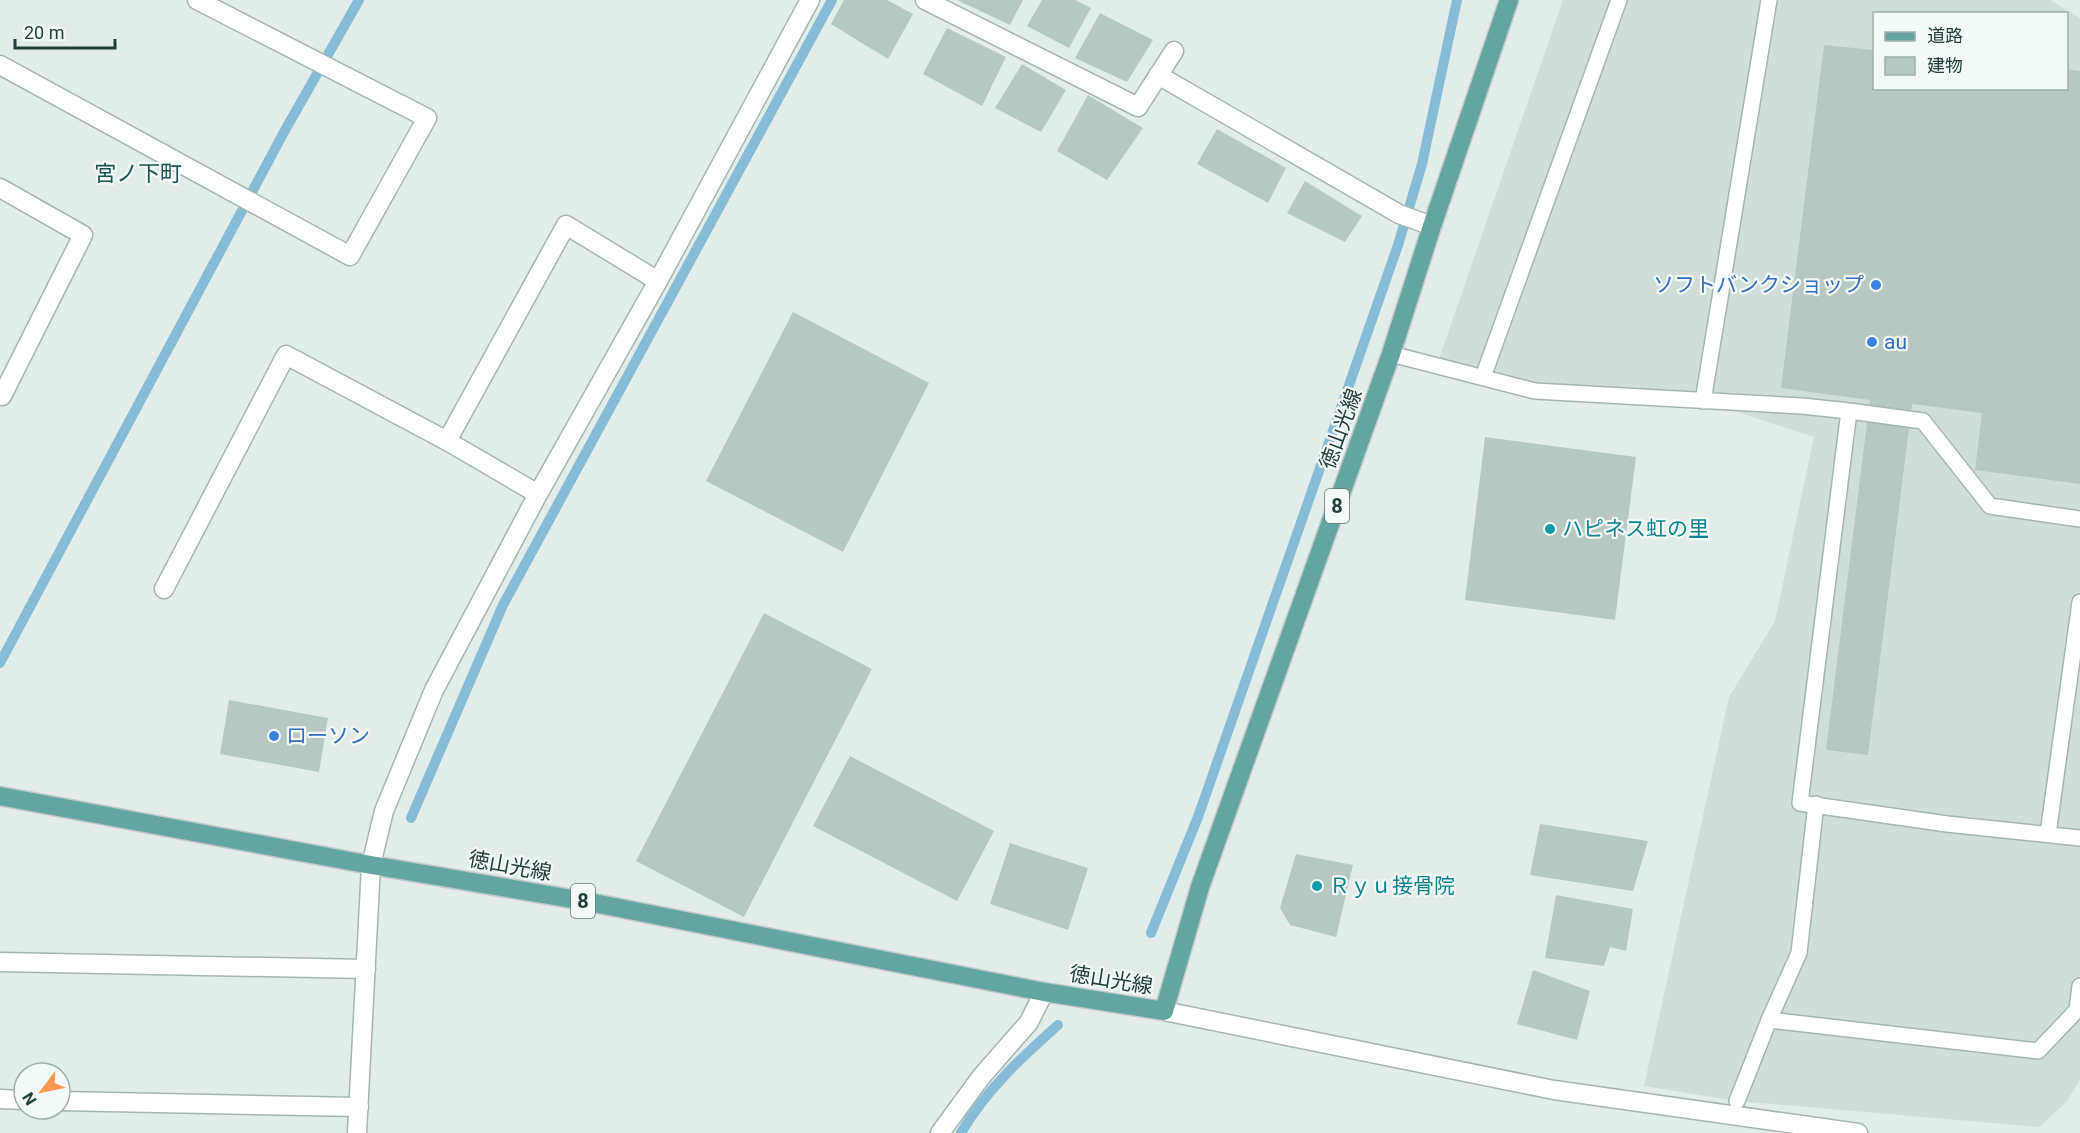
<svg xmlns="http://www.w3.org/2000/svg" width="2080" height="1133" viewBox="0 0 2080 1133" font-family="Roboto,'Noto Sans JP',sans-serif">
	<rect width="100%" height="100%" fill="#e2edea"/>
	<path fill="#d0ddd9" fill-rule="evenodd" d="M1563,0h487l30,18v1062l-13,21 -27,26 -303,-26 -93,-15 85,-389 46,-76 39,-184 -111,-36 -168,-10 -98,-26zM1874,14h192v74h-192z"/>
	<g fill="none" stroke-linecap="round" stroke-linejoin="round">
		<path stroke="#86bcd6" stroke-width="10" d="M0,663l284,-531 75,-132
			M411,818l92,-213 329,-605
			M1151,933l47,-116 200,-572 24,-81 35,-164
			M961,1133c24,-42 61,-76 97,-108"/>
	</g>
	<path fill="#b7c8c3" d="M844,0h43l26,14 -25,45 -57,-35z
		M957,0h66l-13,25z
		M1042,0h33l16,8 -22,40 -42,-22z
		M1100,13l53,27 -26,42 -52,-24z
		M947,28l59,29 -24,49 -59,-32z
		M1824,45l50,5v38h192v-19l14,2v413l-105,-14 7,-57 -70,-9 -44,351 -42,-5 44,-350 -89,-12z
		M1022,64l44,26 -25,42 -46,-24z
		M1088,95l55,33 -36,52 -50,-29z
		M1217,129l69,39 -18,35 -71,-39z
		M1305,181l57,35 -17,26 -58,-29z
		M793,312l136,71 -86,169 -137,-71z
		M1485,437l151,20 -21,163 -150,-20z
		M764,613l108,56 -128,248 -108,-56z
		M229,700l99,18 -9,54 -99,-18z
		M850,756l144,75 -37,70 -144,-75z
		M1540,824l108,17 -15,50 -103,-16z
		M1010,843l78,25 -20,62 -78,-26z
		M1296,854l57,11 -17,72 -46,-12 -10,-17z
		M1556,895l77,14 -7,42 -16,-4 -6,19 -59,-8z
		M1533,970l57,21 -13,49 -60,-16z"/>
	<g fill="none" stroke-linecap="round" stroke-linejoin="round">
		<defs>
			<path id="service" d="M1391,354l144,37 267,15 47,5 -49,392 147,21 133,14
				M1483,377l136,-377
				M1703,401l66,-401
				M1849,411l74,10 67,85 90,13
				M1816,804l-17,149 -30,67 269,31 39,-41 3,-24
				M2048,834l32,-232
				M1737,1101l32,-81"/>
			<path id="minor" d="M925,0l213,107 36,-56
				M0,65l350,191 77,-138 -230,-118
				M1158,75l241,139 33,12
				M0,188l83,47 -81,161 -2,-1
				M658,281l152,-281
				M164,589l122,-234 161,86 91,53
				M371,865l13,-54 50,-121 104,-196 120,-213 -92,-56 -119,216
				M0,962l366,7
				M0,1099l24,1
				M60,1101l299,6
				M940,1133l41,-56 48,-55 15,-30"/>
			<path id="tertiary" d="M1164,1011l390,79 304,43
				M357,1133l14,-268"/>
			<path id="primary" d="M0,796l371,69 213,36 460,91 120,19 36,-124 191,-533 41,-128 77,-226"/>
		</defs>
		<use href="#service" stroke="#a4b5b2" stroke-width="18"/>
		<use href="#minor" stroke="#a4b5b2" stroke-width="21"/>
		<use href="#tertiary" stroke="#a4b5b2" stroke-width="21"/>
		<use href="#primary" stroke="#c1c9c8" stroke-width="21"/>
		<use href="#service" stroke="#fff" stroke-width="15"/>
		<use href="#minor" stroke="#fff" stroke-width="18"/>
		<use href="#tertiary" stroke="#fff" stroke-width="18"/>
		<use href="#primary" stroke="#63a69f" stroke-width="18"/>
	</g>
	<g fill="#3f7fe0" stroke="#f3f9f7" stroke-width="2">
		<circle cx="1876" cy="285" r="6"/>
		<circle cx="1872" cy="342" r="6"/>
		<circle cx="274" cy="736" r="6"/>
	</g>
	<g fill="#0f9aa8" stroke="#f3f9f7" stroke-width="2">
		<circle cx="1550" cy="529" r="6"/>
		<circle cx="1317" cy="886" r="6"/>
	</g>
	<g text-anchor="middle" stroke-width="4.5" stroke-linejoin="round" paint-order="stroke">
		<g fill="#f3f9f7" stroke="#5f7774" stroke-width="1.5">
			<rect x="1325" y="489" width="24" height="34" rx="4.5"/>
			<rect x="571" y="884" width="24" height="34" rx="4.5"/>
		</g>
		<g font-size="20" font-weight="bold" fill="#203f3c">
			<text x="1337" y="513">8</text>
			<text x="583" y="908">8</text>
		</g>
		<g font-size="21" fill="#366cbe" stroke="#f3f9f7" text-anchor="start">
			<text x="1864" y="292" text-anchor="end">ソフトバンクショップ</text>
			<text x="1884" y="349">au</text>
			<text x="286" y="743">ローソン</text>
		</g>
		<g font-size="21" fill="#203f3c" stroke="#f3f9f7">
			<text transform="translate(1341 429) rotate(-70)" y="7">徳山光線</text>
			<text transform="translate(510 866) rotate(10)" y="7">徳山光線</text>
			<text transform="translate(1111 980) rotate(9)" y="7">徳山光線</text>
		</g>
		<g font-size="21" fill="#0d838f" stroke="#f3f9f7" text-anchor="start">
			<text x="1562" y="536">ハピネス虹の里</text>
			<text x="1329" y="893">Ｒｙｕ接骨院</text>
		</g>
		<g font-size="22" fill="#1b534e" stroke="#f3f9f7">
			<text x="138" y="181">宮ノ下町</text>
		</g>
	</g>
	<rect x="1873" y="12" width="195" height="78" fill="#f3f9f7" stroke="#9fafac" stroke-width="1.5"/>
	<rect x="1885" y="32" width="30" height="9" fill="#63a69f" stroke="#9fafac" stroke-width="1.5"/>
	<text x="1927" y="42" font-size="18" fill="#203f3c">道路</text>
	<rect x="1885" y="57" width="30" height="18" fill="#b7c8c3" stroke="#9fafac" stroke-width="1.5"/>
	<text x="1927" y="72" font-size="18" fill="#203f3c">建物</text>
	<g transform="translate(42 1091) rotate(238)"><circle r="28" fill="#f3f9f7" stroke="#9fafac" stroke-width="1.5"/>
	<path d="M0-4.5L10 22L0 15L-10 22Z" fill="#fb9752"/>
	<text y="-9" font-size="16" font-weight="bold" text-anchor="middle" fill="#203f3c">N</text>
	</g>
	<path d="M15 39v9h100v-9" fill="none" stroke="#203f3c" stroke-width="3"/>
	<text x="24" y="39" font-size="18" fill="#203f3c" stroke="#f3f9f7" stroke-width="4.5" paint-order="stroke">20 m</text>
</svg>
